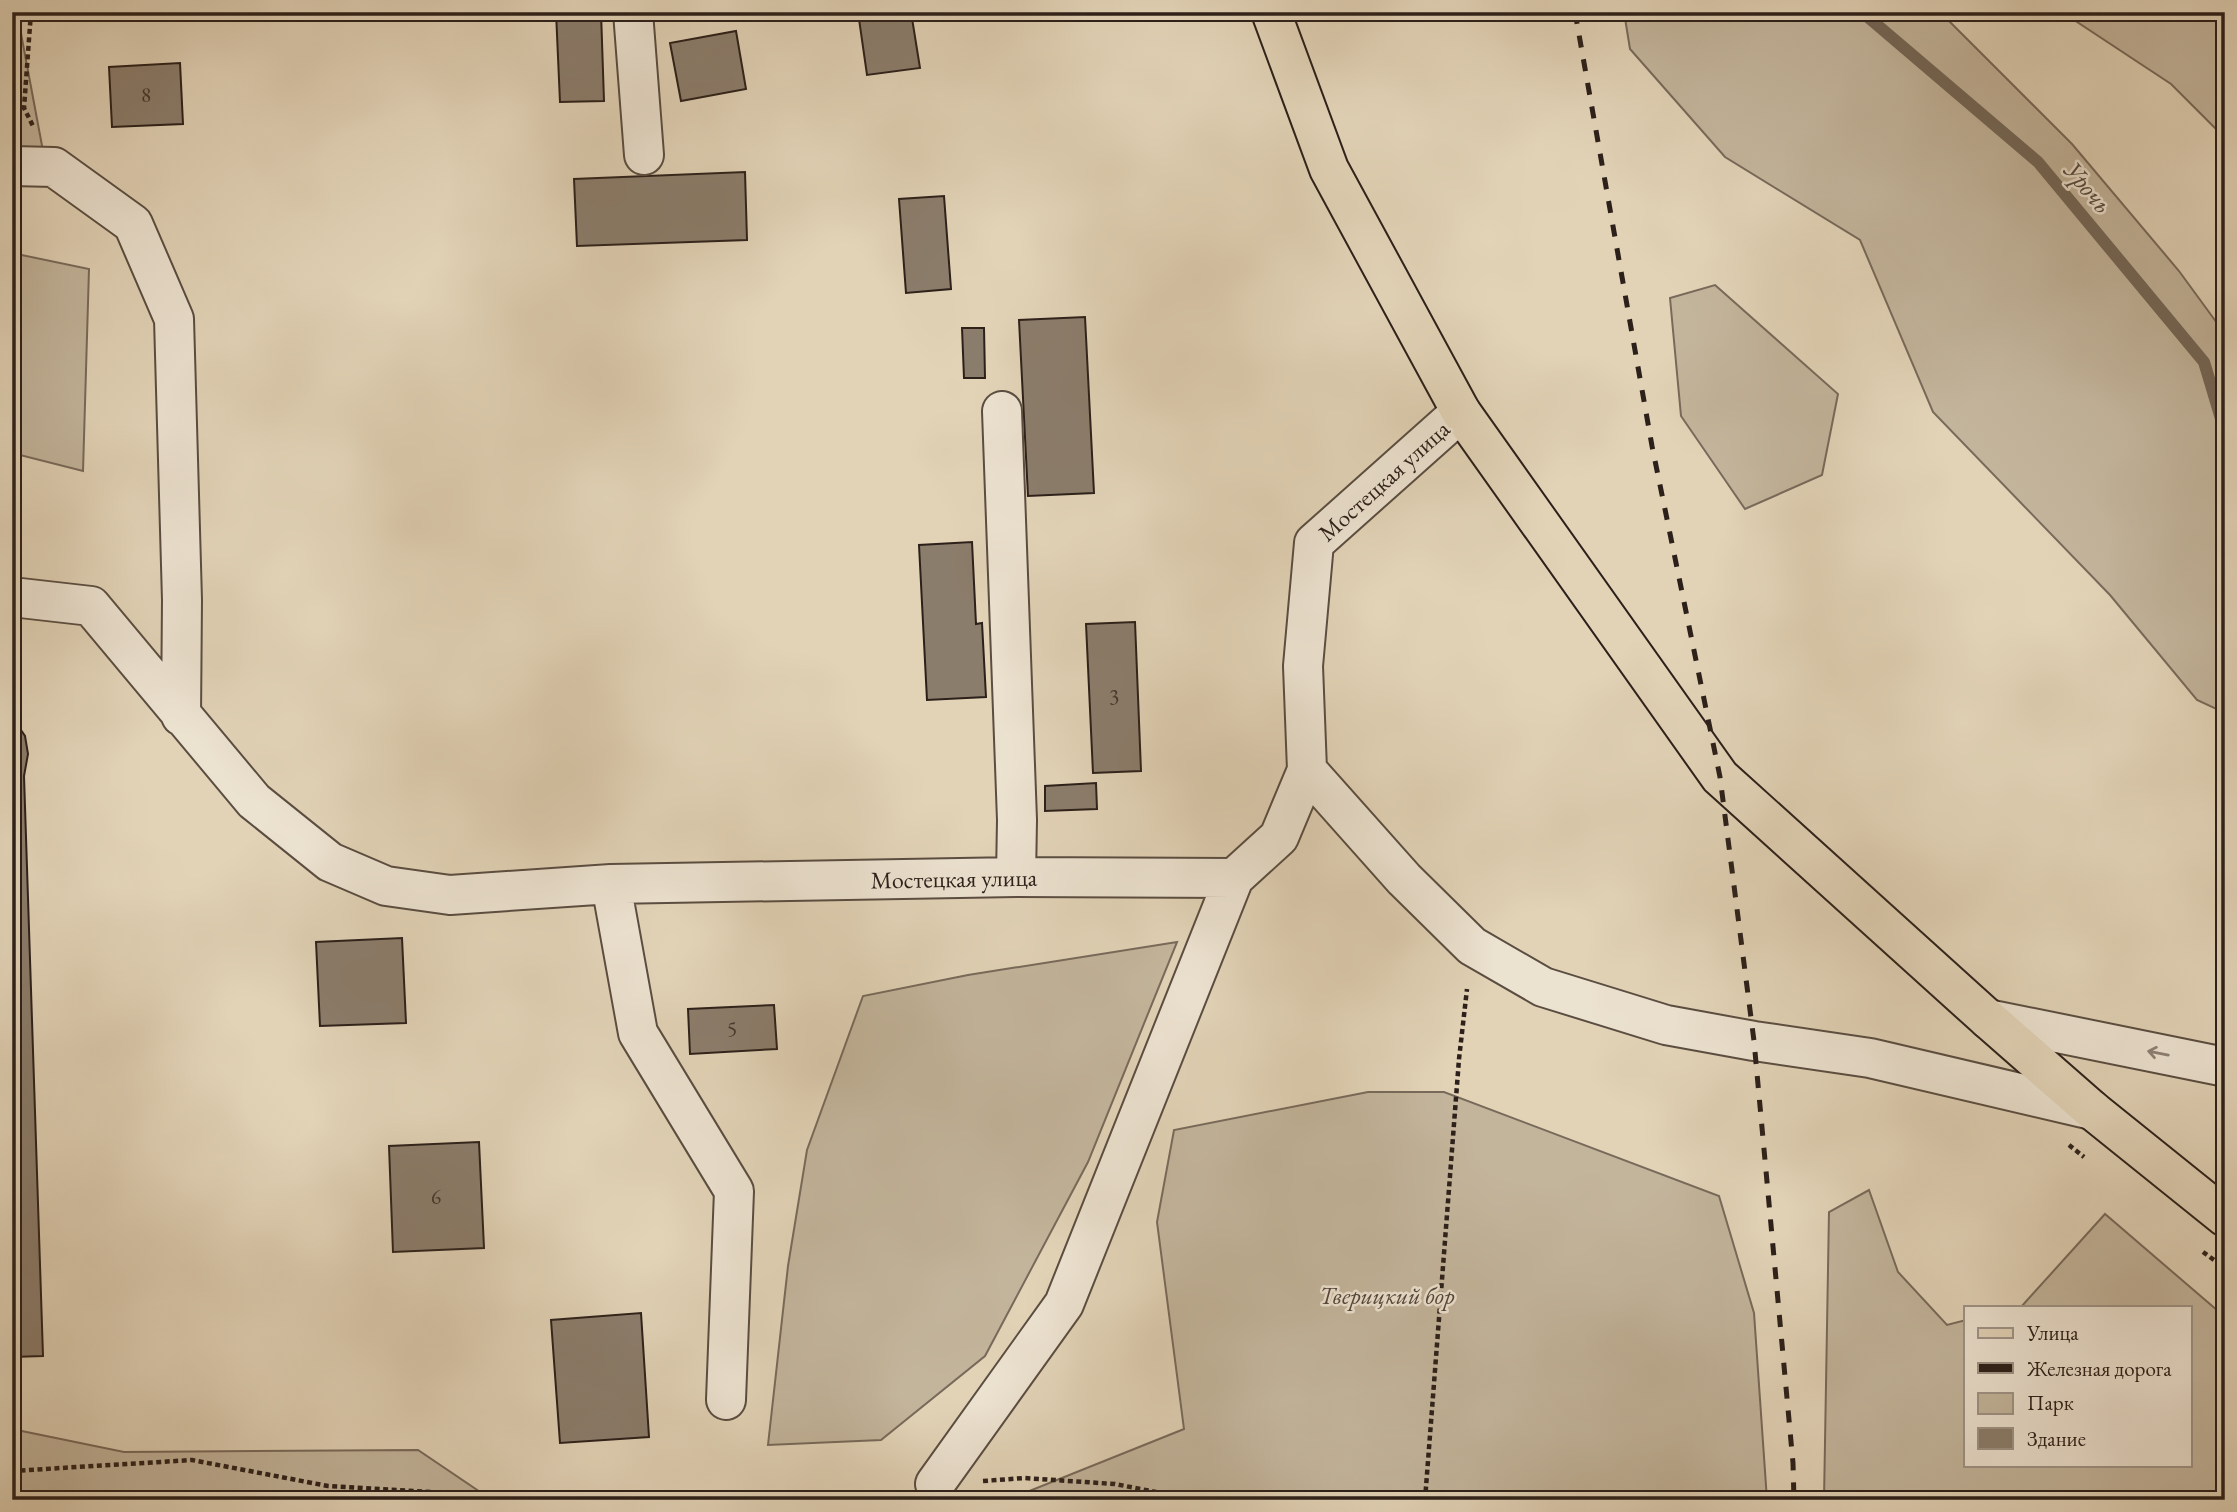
<svg xmlns="http://www.w3.org/2000/svg" width="2237" height="1512" viewBox="0 0 2237 1512" font-family="'EB Garamond',serif">
	<rect width="100%" height="100%" fill="#e2d3b7"/>
	<filter id="stains"><feTurbulence type="fractalNoise" baseFrequency=".00286" numOctaves="4"/><feColorMatrix values="0 0 0 0 .2 0 0 0 0 .09 0 0 0 0 .02 0 0 0 .5 -.17"/></filter>
	<radialGradient id="worn" r=".72"><stop offset=".6" stop-color="#630" stop-opacity="0"/><stop offset="1" stop-color="#630" stop-opacity=".3"/></radialGradient>
	<path fill="#c3b59c" stroke="#786a5b" stroke-width="2" d="M12,12h5l26,139 -31,-3z
		M1624,12h316l132,132 107,127 46,63v379l-28,-13 -87,-105 -177,-183 -73,-172 -135,-83 -95,-108z
		M2062,12h163v126l-54,-54z
		M12,253l77,16 -6,202 -71,-18z
		M1715,285l123,109 -16,81 -77,34 -64,-93 -11,-118z
		M1177,942l-89,220 -103,194 -104,84 -113,5 20,-179 19,-116 56,-154 105,-21z
		M1368,1092h76l275,104 35,117 13,187h-760l177,-71 -27,-207 17,-92z
		M1869,1190l29,82 49,53 19,-5v145h224v-158h-169l84,-93 120,103v183h-401l5,-288z
		M12,1429l112,23 294,-2 74,50h-480z"/>
	<g fill="none" stroke-linecap="round" stroke-linejoin="round">
		<path stroke="#746758" stroke-width="12" d="M1862,12l176,150 166,200 21,70"/>
	</g>
	<path fill="#8b7d6c" stroke="#2c201a" stroke-width="2" d="M556,12h45l3,89 -44,1z
		M858,12h53l9,56 -53,7z
		M736,31l10,58 -65,12 -11,-58z
		M180,63l3,61 -71,3 -3,-60z
		M745,172l2,68 -170,6 -3,-67z
		M944,196l7,93 -45,4 -7,-94z
		M1085,317l9,176 -66,3 -9,-176z
		M962,328h22l1,50h-21z
		M972,542l4,82 6,-1 4,74 -59,3 -8,-155z
		M1135,622l6,149 -48,2 -7,-149z
		M12,717l13,19 3,18 -4,22 19,580 -31,1z
		M1096,783l1,26 -52,2v-25z
		M402,938l4,85 -86,3 -4,-84z
		M774,1005l3,44 -87,5 -2,-45z
		M479,1142l5,106 -91,4 -4,-106z
		M641,1313l8,124 -89,6 -9,-123z"/>
	<g fill="none" stroke-linecap="round" stroke-linejoin="round">
		<defs>
			<path id="minor" d="M633,12l11,143
				M12,166l42,1 79,57 41,95 8,281 -1,116
				M1002,411l15,409 -1,57
				M12,597l79,9 163,195 76,61 56,24 64,9 161,-11 405,-7 218,1 45,-41 28,-67 -4,-104 11,-123 147,-131
				M1307,770l97,109 68,67 71,41 123,38 88,16 116,17 222,52
				M611,884l27,149 96,158 -8,209
				M1988,1019l237,48
				M935,1484l129,-180 170,-426"/>
			<path id="major" d="M1271,12l58,157 132,243 259,365 268,242 104,91 133,107"/>
		</defs>
		<use href="#minor" stroke="#5a4d41" stroke-width="42"/>
		<use href="#major" stroke="#2c201a" stroke-width="42"/>
		<path stroke="#2c201a" stroke-width="4.5" stroke-dasharray="5 3.5" stroke-linecap="butt" d="M31,12l-7,96 10,20
			M2069,1145l15,12
			M2203,1252l22,16
			M12,1471l180,-11 136,26 241,14
			M983,1481l41,-3 91,6 82,16
			M887,1500l13,-4
			M1425,1500l34,-441 8,-70"/>
		<use href="#minor" stroke="#ece2d0" stroke-width="38"/>
		<use href="#major" stroke="#e2d3b7" stroke-width="38"/>
		<path stroke="#2c201a" stroke-width="5" stroke-dasharray="12 12" stroke-linecap="butt" d="M1575,12l77,434 68,331 34,264 39,422 1,37"/>
	</g>
	<defs><path id="oneway-shaft" d="M-6 0H5M1.5-3L5.5 0L1.5 3" fill="none" stroke-width="1.6" stroke-linecap="round" stroke-linejoin="round" transform="scale(1.75)"/></defs>
	<use stroke="#8c8175" href="#oneway-shaft" transform="translate(2158 1053) rotate(-169)"/>
	<g text-anchor="middle" stroke-width="5" stroke-linejoin="round" paint-order="stroke">
		<g font-size="21" fill="#44372e">
			<text x="146" y="102">8</text>
			<text x="1114" y="704">3</text>
			<text x="732" y="1036">5</text>
			<text x="436" y="1204">6</text>
		</g>
		<g font-size="24" fill="#2c201a" stroke="#ece2d0">
			<text transform="translate(1384 481) rotate(-42)" y="8">Мостецкая улица</text>
			<text transform="translate(954 879) rotate(-1)" y="8">Мостецкая улица</text>
		</g>
		<g font-size="24" font-style="italic" fill="#52453a" stroke="#ece2d0">
			<text x="1387" y="1304">Тверицкий бор</text>
		</g>
		<g font-size="26" font-style="italic" fill="#56493e" stroke="#ece2d0">
			<text transform="translate(2088 187) rotate(50)" y="9">Урочь</text>
		</g>
	</g>
	<rect width="2237" height="1512" fill="none" stroke="#e2d3b7" stroke-width="42"/>
	<rect x="14" y="14" width="2209" height="1484" fill="none" stroke="#2c201a" stroke-width="3.5"/>
	<rect x="21" y="21" width="2195" height="1470" fill="none" stroke="#2c201a" stroke-width="2"/>
	<rect x="1964" y="1306" width="228" height="161" fill="#ece2d0" stroke="#9f9487" stroke-width="2"/>
	<rect x="1978" y="1328" width="35" height="10" fill="#e2d3b7" stroke="#9f9487" stroke-width="2"/>
	<text x="2027" y="1340" font-size="21" fill="#2c201a">Улица</text>
	<rect x="1978" y="1363" width="35" height="10" fill="#2c201a" stroke="#9f9487" stroke-width="2"/>
	<text x="2027" y="1376" font-size="21" fill="#2c201a">Железная дорога</text>
	<rect x="1978" y="1393" width="35" height="21" fill="#c3b59c" stroke="#9f9487" stroke-width="2"/>
	<text x="2027" y="1410" font-size="21" fill="#2c201a">Парк</text>
	<rect x="1978" y="1428" width="35" height="21" fill="#8b7d6c" stroke="#9f9487" stroke-width="2"/>
	<text x="2027" y="1446" font-size="21" fill="#2c201a">Здание</text>
	<rect width="100%" height="100%" filter="url(#stains)"/>
	<rect width="100%" height="100%" fill="url(#worn)"/>
</svg>
